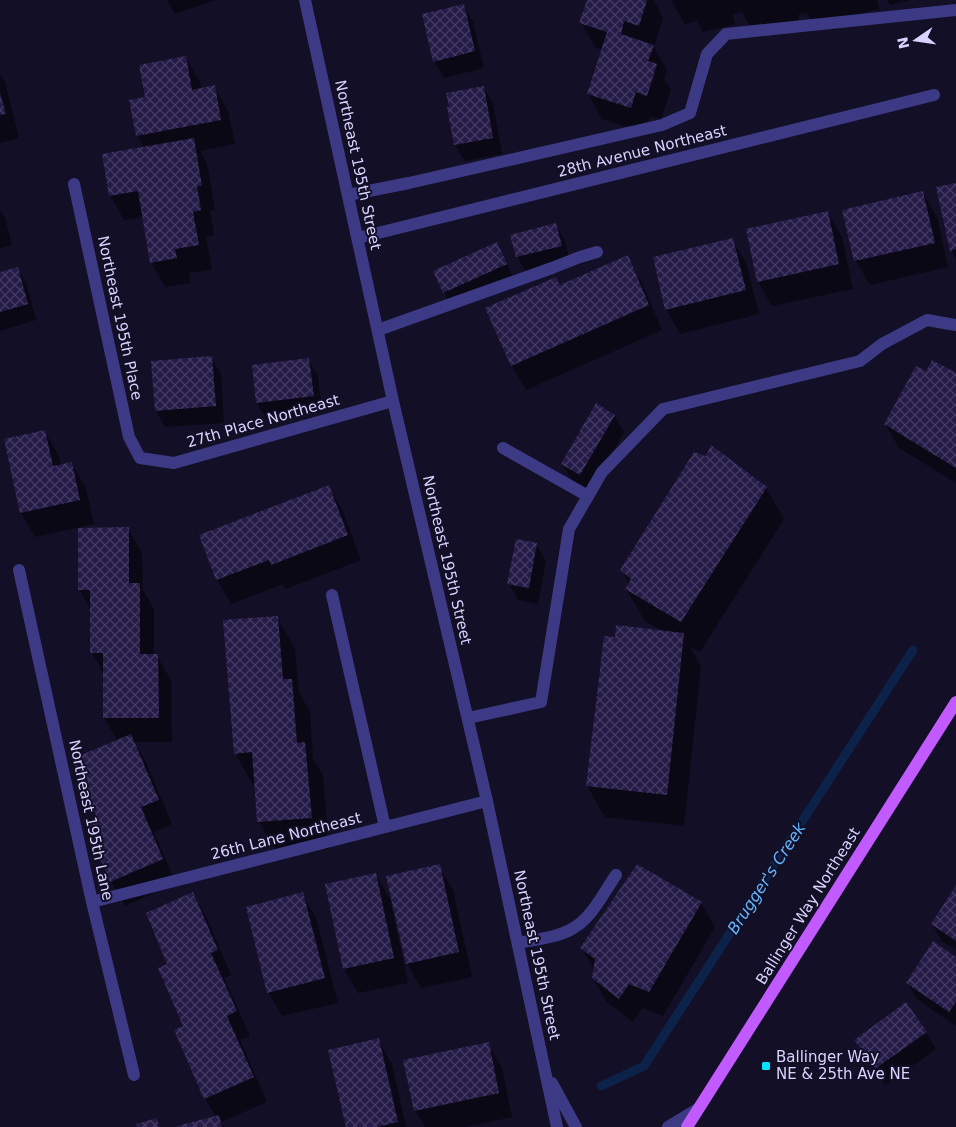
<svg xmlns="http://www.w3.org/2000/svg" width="956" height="1127" viewBox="0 0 956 1127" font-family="'DejaVu Sans',sans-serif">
	<defs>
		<pattern id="building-cross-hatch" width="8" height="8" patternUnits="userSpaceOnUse" patternTransform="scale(1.25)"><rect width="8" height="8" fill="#241b47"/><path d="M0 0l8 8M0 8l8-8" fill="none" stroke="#433b63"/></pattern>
	</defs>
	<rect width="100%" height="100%" fill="#130f26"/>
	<path fill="#0007" d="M167,0h49l-41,14z
		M588,0h66l9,18 -9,29 13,23 -3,9 7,11 -10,29 -11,-3 -5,16 -43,-13 -14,-25 15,-44 -8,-3 -14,-24z
		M671,0h206l2,9 -16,4 2,9 -32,8 -3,-4 -14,3 -9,-16 -9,2 2,10 -33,8 -6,-10 -11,3 -8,-14 -9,2 2,10 -32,8 -6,-11 -12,3z
		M887,0h23l-20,5z
		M463,5l10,17 11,46 -40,10 -10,-17z
		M186,58l14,24 1,7 13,-2 14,24 7,33 -35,7 7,13 8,46 -5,1 4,24 -8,1 6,33 -23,4 1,10 -25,4 -14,-25 -8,-45 -19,3 -14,-25 34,-47 -7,-13 10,-37z
		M0,74l5,8 14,56 -19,5z
		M483,87l10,16 9,51 -37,7 -10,-16 -5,-37z
		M956,184v75l-5,-9z
		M923,193l14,24 11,50 -78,18 -14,-24 -12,-50z
		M0,210l5,8 7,27 -12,3z
		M828,213l14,24 11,52 -81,17 -14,-24 -11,-52z
		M555,224l10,17 5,21 -43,11 -10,-16 -5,-21z
		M732,239l14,24 13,51 -79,20 -14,-25z
		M496,244l19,36 -62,29 -9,-17z
		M627,257l14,24 21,49 -136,60 -14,-24 48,-80z
		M17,268l10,17 9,35 -36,11v-58z
		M211,358l10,16 3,49 -59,4 -9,-16z
		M308,359l10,17 4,36 -55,8 -10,-17 -4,-37z
		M926,372l30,3v108l-57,-35 -14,-24z
		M614,415l10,17 -34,59 -18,-11 -10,-16z
		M45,432l14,24 2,10 11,-2 14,24 8,36 -59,13 -14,-24z
		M329,487l14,24 18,49 -75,29 -3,-5 -52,20 -14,-24z
		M766,488l18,31 -84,133 -10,-5 11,19 -17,160 -79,-9 -18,-31 30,-148 47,-6 -19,-11 -19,-32 3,-5 -7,-14z
		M128,529l14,24 1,37 11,19v47h3l14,24 1,62h-38l11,18 27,64 -18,8 22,51 -51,23 -14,-25 -11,-61 18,-79 -14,-23v-44l-12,-21 -1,-43 -12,-21z
		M536,544l10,17 -8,43 -20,-4 -9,-16z
		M277,617l18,32 4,44 11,18 3,48 10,16 6,74 -52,4 -18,-31 -3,-38 -3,1 -18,-32z
		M439,866l14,24 19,87 -51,11 -14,-24z
		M376,875l14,24 18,84 -50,10 -14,-24 -18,-84z
		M956,888v62l-14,-9 -10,-17z
		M193,894l14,24 24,57 -7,3 26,58 -10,4 27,62 -46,20 3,5h-44l36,-10 -11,-19 -36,-133z
		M302,894l14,24 22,85 -56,13 -14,-24z
		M701,903l14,24 -52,89 -20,-8 -10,14 -26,-20 -14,-24 1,-8 -12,-22z
		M956,958v68l-39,-27 -10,-16z
		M926,1032l10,17 -51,36 -30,-44z
		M378,1040l14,24 14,63h-59z
		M488,1044l14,24 10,49 -46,10h-41l-10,-17z"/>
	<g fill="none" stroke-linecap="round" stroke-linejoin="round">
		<path stroke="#0c2248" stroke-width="9" d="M601,1086l43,-20 269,-416"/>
	</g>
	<path fill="url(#building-cross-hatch)" d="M587,0h60l-8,26 -15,-5 -3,13 33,11 -6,16 9,3 -10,32 -11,-4 -5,16 -44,-14 20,-62 -28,-9z
		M464,4l11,47 -42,11 -11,-48z
		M186,56l6,34 23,-5 6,35 -85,16 -7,-36 16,-3 -6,-32z
		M484,86l9,52 -39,7 -7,-38h2l-3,-14z
		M0,93l6,21 -6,1z
		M194,138l8,48h-5l4,24 -8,2 6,33 -24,4 2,9 -27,5 -12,-72 -29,5 -7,-42z
		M956,183v66l-6,2 -14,-64z
		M923,191l12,52 -81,18 -12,-51z
		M828,211l11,53 -82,18 -11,-53z
		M556,223l6,23 -46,11 -6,-22z
		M733,238l13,52 -81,20 -12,-53z
		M497,242l10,22 -64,29 -10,-22z
		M628,255l21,50 -138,61 -26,-58 71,-31 4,8z
		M18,267l10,37 -28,8v-40z
		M212,356l4,50 -61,5 -4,-50z
		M309,358l5,38 -58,7 -4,-38z
		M932,360l24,13v95l-72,-44 32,-58 10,5z
		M596,403l19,12 -35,60 -19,-11z
		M45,430l8,36 19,-4 8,38 -60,13 -16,-74z
		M711,445l56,42 -86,135 -56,-33 6,-10 -11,-9 74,-118 12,4z
		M329,485l19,50 -77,30 -2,-5 -53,20 -17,-45z
		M129,527v56h11v71h18l1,64h-56v-65h-13v-63h-12v-62z
		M516,539l21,4 -8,45 -22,-4z
		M278,616l5,63h9l5,64 8,-1 7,76 -55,4 -5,-70 -18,2 -11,-134z
		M616,625l68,8 -17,162 -81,-9 18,-150 11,1z
		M131,734l28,66 -18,7 22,52 -53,23 -24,-57 12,-5 -26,-61z
		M440,864l19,88 -53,12 -20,-88z
		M637,864l65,38 -53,90 -20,-8 -10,15 -27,-21 3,-19 -15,-11z
		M376,873l18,85 -51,11 -18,-85z
		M956,885v56l-25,-17z
		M193,892l25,58 -7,3 26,58 -10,5 27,61 -50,22 -30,-69 9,-4 -25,-58 9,-4 -21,-51z
		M303,892l22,86 -58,15 -21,-86z
		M933,941l23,16v45l-7,10 -43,-29z
		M906,1002l21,30 -52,37 -21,-29z
		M379,1038l19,84 -21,5h-31l-18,-77z
		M489,1042l10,51 -85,18 -11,-51z
		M219,1115l3,12h-45v-1z
		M157,1118l2,9h-22l-1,-3z"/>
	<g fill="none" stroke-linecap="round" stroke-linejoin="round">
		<path stroke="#3d3a85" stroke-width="12" d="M348,195l61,-12 253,-58 28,-12 17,-59 19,-20 230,-24
			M378,330l174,-62 28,-11 17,-5
			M503,448l85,48
			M332,595l53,232
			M518,943c18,-4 41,-5 57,-16 18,-11 29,-35 41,-52"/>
		<path stroke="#3d3a85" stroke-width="12" d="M74,184l55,253 11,21 34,5 219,-62
			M358,238l576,-143
			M19,570l73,332 42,173
			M468,718l73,-16 28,-173 33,-57 61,-63 197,-48 22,-17 45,-24 29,5
			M92,902l395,-101"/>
		<path stroke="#3d3a85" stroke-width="12" d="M305,0l88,401 94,400 70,326
			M552,1083l24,44
			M668,1127l30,-18"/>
		<path stroke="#c25bff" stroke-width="12" d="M687,1127l269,-425"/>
	</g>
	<rect fill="#00e5ff" stroke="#130f26" stroke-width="2" x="761" y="1061" width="10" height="10" rx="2.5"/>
	<g text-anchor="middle" stroke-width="4" stroke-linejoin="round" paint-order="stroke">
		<g font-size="15" fill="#d9d4ff" stroke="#130f26">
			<text transform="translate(642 151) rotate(-14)" y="5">28th Avenue Northeast</text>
			<text transform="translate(358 165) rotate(78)" y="5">Northeast 195th Street</text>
			<text transform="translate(120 318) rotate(78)" y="5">Northeast 195th Place</text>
			<text transform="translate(263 421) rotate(-16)" y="5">27th Place Northeast</text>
			<text transform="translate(447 560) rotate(77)" y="5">Northeast 195th Street</text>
			<text transform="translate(91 820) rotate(78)" y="5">Northeast 195th Lane</text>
			<text transform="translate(286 836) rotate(-14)" y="5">26th Lane Northeast</text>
			<text transform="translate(808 906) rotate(-58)" y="5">Ballinger Way Northeast</text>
			<text transform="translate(537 955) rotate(78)" y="5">Northeast 195th Street</text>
		</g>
		<g font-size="15" fill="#d9d4ff" stroke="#130f26" text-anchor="start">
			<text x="776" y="1062">Ballinger Way<tspan x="776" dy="17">NE &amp; 25th Ave NE</tspan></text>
		</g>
		<g font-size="16" font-style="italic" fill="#62b6ff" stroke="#130f26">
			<text transform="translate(766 878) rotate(-57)" y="6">Brugger's Creek</text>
		</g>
	</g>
	<g transform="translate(916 40) rotate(257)" stroke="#130f26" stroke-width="4" paint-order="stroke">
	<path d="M0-4L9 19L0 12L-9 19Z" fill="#d9d4ff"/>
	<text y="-8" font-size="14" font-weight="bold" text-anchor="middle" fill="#d9d4ff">N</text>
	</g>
</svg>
